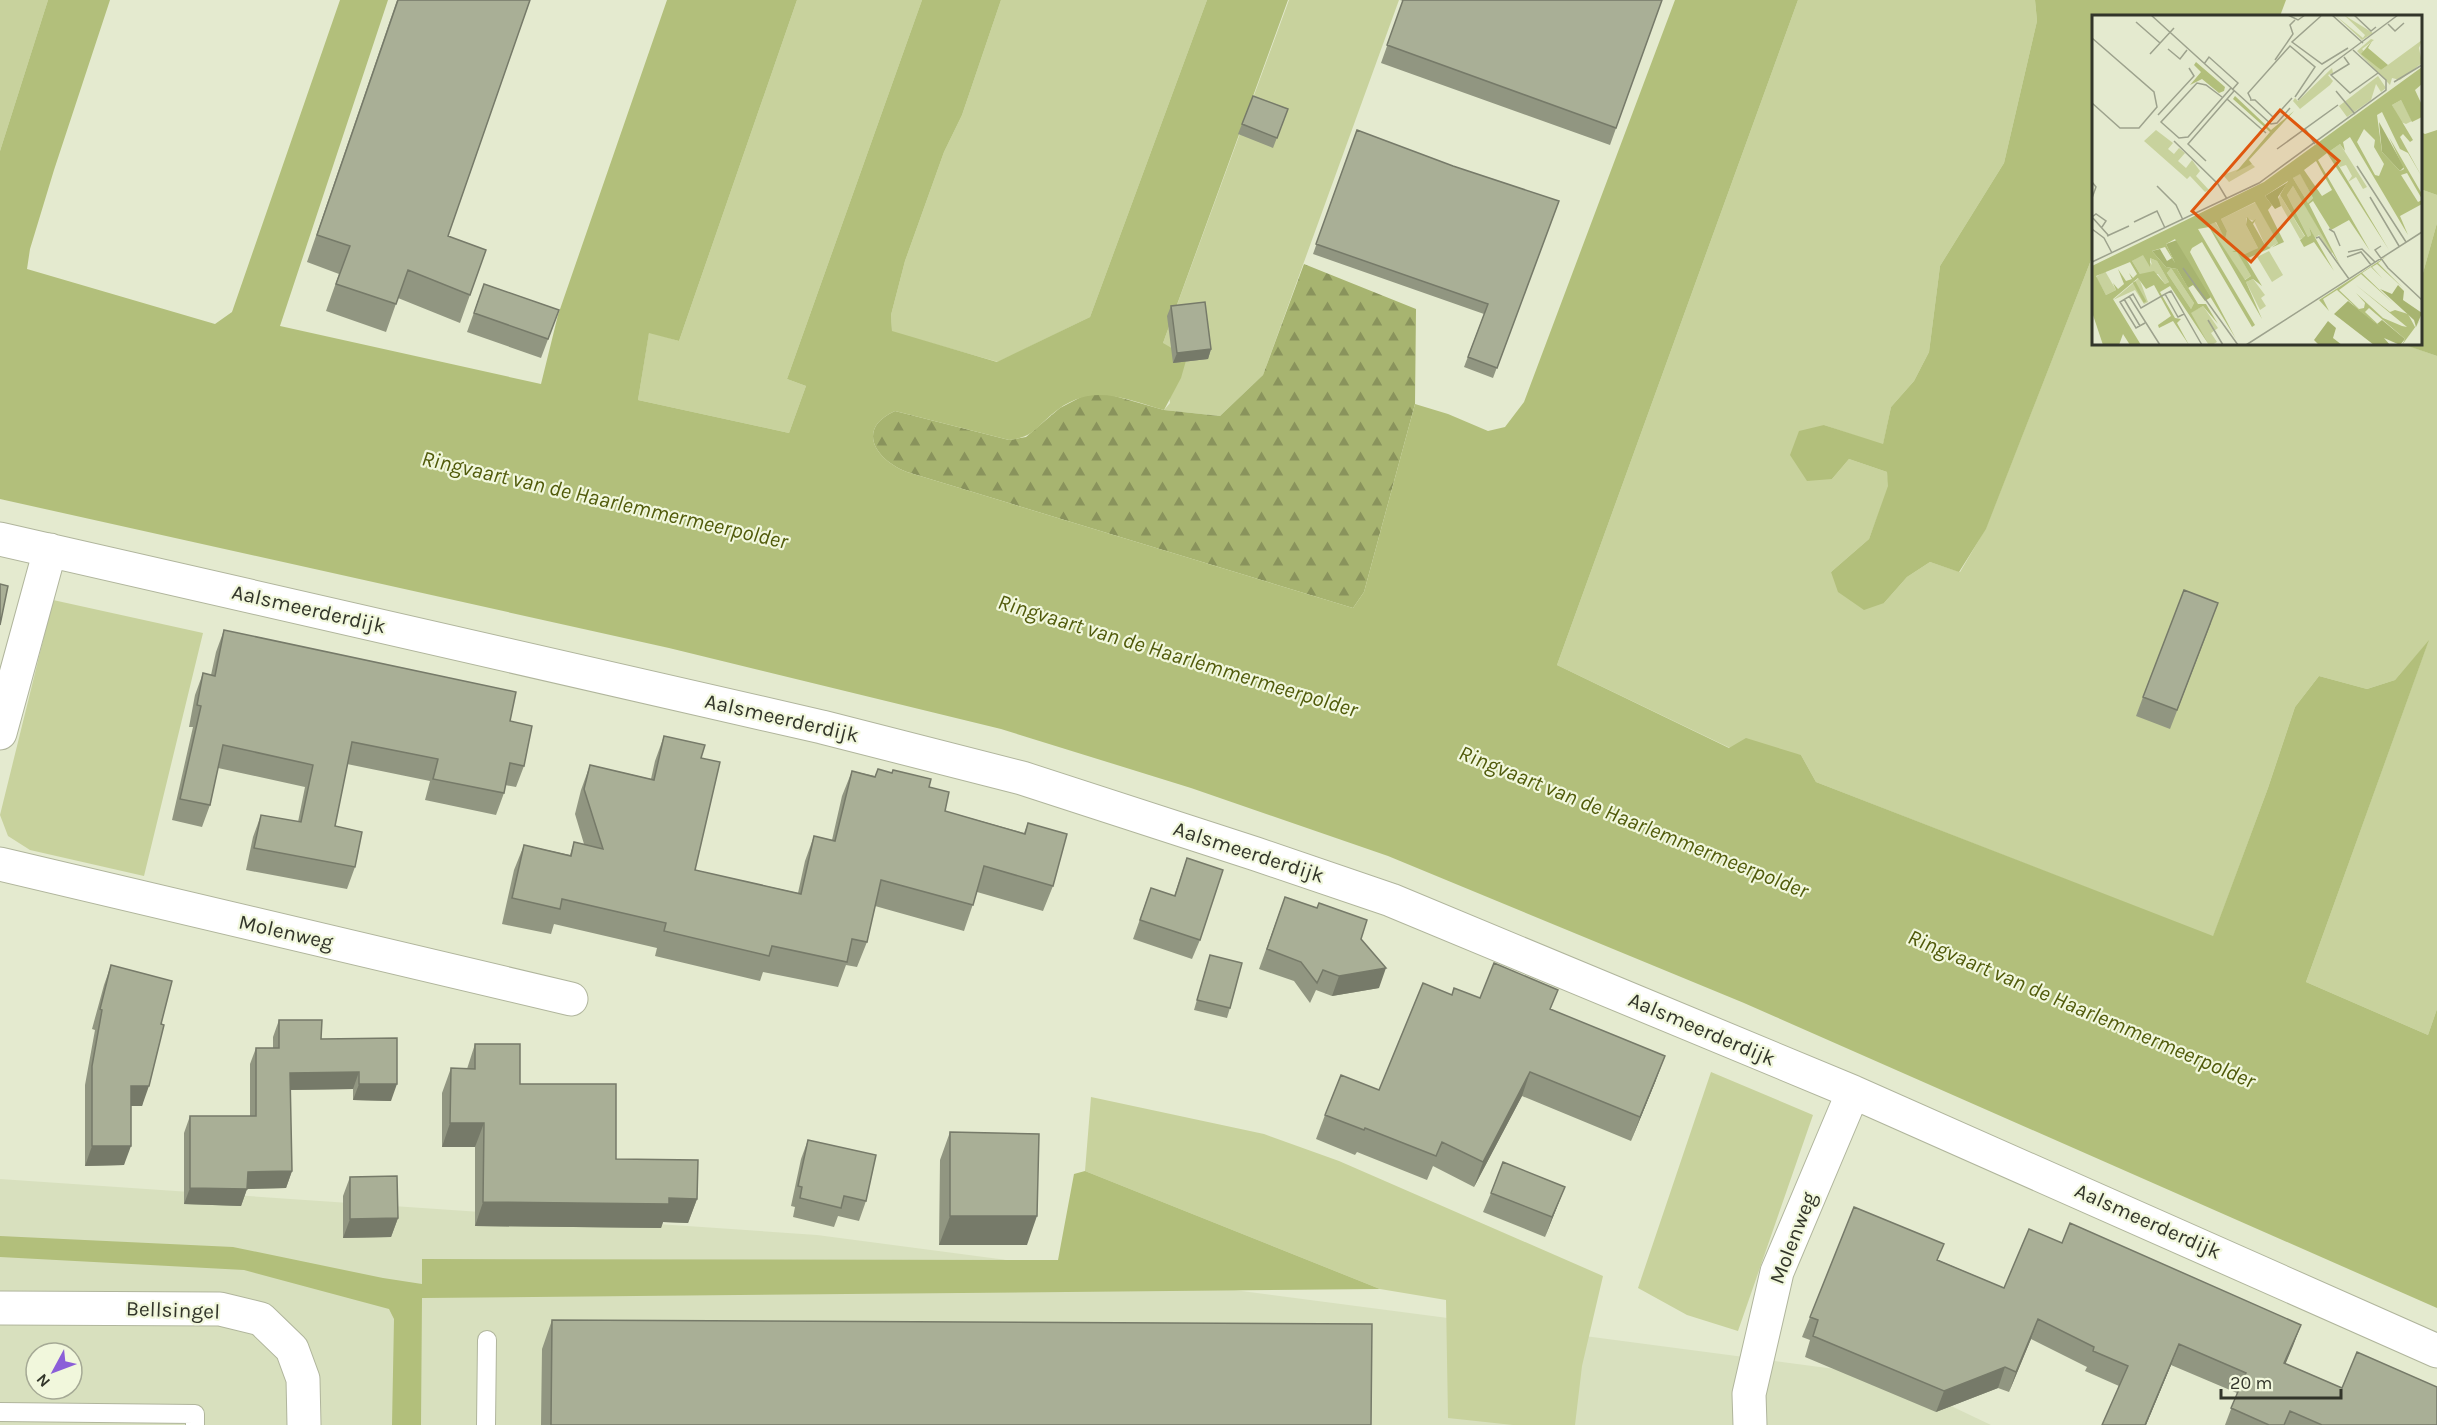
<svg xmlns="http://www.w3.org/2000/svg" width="2437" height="1425" viewBox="0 0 2437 1425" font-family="Karla,sans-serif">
	<defs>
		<pattern id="forest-firs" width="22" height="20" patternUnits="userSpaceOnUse" patternTransform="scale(1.5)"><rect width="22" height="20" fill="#a7b470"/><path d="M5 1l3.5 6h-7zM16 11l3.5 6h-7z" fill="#89935c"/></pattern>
	</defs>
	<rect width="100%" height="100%" fill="#e4eacf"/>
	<path fill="#d8e0be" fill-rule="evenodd" d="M0,1179l817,56 1071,141 103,49h-1991zM36,1353h36v36h-36z"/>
	<path fill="#c8d29d" d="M0,0h48l-48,151z
		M797,0h125l-135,379 19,7 -17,47 -151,-33 11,-68 30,9z
		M1001,0h206l-117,317 -92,45 -106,-30 -1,-17 14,-54 39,-109 18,-37z
		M1289,0h110l-136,375 -43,41 -56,-6 6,-7 -7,-60z
		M1798,0h237l2,21 -33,142 -64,103 -11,86 -15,29 -23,26 -8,38 -59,-20 8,54 17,-20 38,13 2,14 -20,53 -38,33 53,31 23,-26 23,-15 30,10 26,-44 107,-273 1,89h314l1,2 28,10v653l-9,26 -122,-53 122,-340 -33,38 -28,9 -48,-13 -24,31 -27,81 -55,149 -397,-155 -15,-27 -71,-7 -173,-83z
		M2420,189l17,6v28l-16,57z
		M53,600l150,33 -59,243 -114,-26 -22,-14 -8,-21z
		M1711,1072l102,43 -75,216 -51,-16 -49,-27z
		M1091,1097l173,37 75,27 264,115 -21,90 -7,59h-62l-65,-7 -2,-118 -66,-11 -295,-118z"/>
	<path fill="url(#forest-firs)" d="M1304,264l112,45 -1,95 -51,188 -11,16 -446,-136c-31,-12 -52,-43 -12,-61l114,29 17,-3 34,-29 23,-12 21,-3 60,17 56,6 43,-41z"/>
	<path fill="#b2bf7b" d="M48,0h62l-56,170 -24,79 -3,20 188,55 17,-12 108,-312h48l-108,326 261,58 17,-69 109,-315h130l-118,341 -30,-8 -11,67 151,33 17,-47 -19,-7 135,-379h79l-39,115 -18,37 -39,109 -14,54 1,16 105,31 93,-45 117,-317h81l-125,343 24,14 -6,21 -17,32c-43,-12 -74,-29 -113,5 -17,15 -19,22 -42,25l-114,-29c-40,18 -19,49 12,61l446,136 11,-16 51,-188 33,10 40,17 17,-4 19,-25 151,-402h123l-241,665 172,83 17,-10 55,17 15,27 397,154 55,-148 27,-81 24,-31 48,13 28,-9 34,-40 -123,342 122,53 9,-26v299l-693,-305 -356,-147 -197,-68 -190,-59 -332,-81 -669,-149v-348z
		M2035,0h251l-6,16h-186l-1,239 -107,274 -27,43 -29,-10 -23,15 -23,26 -20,7 -26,-18 -7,-20 38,-33 19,-53 -1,-14 -38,-13 -17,20 -25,2 -17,-26 9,-24 25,-6 59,19 8,-37 23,-26 15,-29 11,-86 64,-103 33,-142z
		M2437,130v65l-17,-6 1,-57 4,2z
		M2437,223v133l-29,-10v-2h12l1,-64z
		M1085,1171l295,118 -958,9 -1,127h-29l2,-106 -5,-10 -145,-39 -244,-13v-21l233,11 150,31 39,6v-25l636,1 16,-86z"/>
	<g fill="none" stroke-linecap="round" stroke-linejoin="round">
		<defs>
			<path id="lane" d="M0,1412l195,2v11
				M486,1425l1,-85"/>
			<path id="street" d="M0,539l822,188 200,51 234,76 135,46 462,192 584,259
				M0,733l50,-183
				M0,864l571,135
				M0,1308l220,1 41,10 31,30 11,30 1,46
				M1750,1425l-1,-31 28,-122 76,-180"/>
		</defs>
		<use href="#lane" stroke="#b0b59c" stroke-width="20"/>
		<use href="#street" stroke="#b0b59c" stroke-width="35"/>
		<use href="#lane" stroke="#fff" stroke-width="18"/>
		<use href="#street" stroke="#fff" stroke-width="33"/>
	</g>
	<path fill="#919681" d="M397,0h133l-82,236 22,59 -10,28 -62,-25 -12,34 -60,-21 13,-37 -32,-12z
		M1400,0h262l-52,145 -229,-82 22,-62z
		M1253,96l35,13 -15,39 -35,-14z
		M1357,130l198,81 -62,167 -29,-11 20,-53 -171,-60z
		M484,284l75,26 -18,48 -74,-26z
		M1171,306l40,43 -3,10 -35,4 -6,-47z
		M2211,623l-41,106 -34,-13 7,-19z
		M224,630l286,91 14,45 -8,21 -11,-2 -1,8 -8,22 -71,-15 5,-19 -83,-17 -12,62 20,41 -8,22 -101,-19 7,-33 8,-22 37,7 7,-35 -87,-19 -8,37 -8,22 -30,-7 21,-93h-4l6,-32 8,-22 8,2 5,-23z
		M664,736l37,22 -6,112 103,23 7,-32 9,-25 18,4 10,-44 10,-25 23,5 3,-7 51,18 16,24 79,22 4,-10 25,63 -10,25 -66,-19 -13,39 -89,-25 -8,36 -10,25 -11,-2 -8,22 -75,-15 -3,9 -105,-25 2,-8 -103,-24 -3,10 -49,-10 12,-54 10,-25 46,10 4,-13 10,2 -9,-30 6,-24 9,-25 61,14 4,-18z
		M1187,858l13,82 -8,19 -59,-20 18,-51 23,8z
		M1285,897l76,42 18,49 -47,8 -16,-6 -6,13 -16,-22 -35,-12z
		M1210,955l20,53 -3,10 -33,-8z
		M111,965l50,59 -19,82h-11l-7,59 -39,1v-81l10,-55 -3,-1 12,-44z
		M1452,995l28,3 71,11 105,71 -25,61 -109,-45 -48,91 -41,-21 -6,14 -70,-28 -2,3 -39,-16 9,-24 54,-25z
		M279,1020l42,19 70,62 -38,-1v-11l-63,1 2,81 -6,17 -39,1 -6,17 -57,-2v-71l6,-17h60v-52l6,-16h17v-11z
		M475,1044l45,40 96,75 81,40 -9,24 -25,-1 -2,6 -186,-2v-79h-33v-54l9,-25 16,1z
		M950,1132l77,113h-88l1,-85z
		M808,1140l58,61 -7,20 -21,-5 -4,11 -41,-10 2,-10 -4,-1 10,-47z
		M350,1177l48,41 -7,19 -48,1v-42z
		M1491,1193l66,14 -12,30 -62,-25z
		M2062,1243l239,82 -16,39 57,24 95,37h-212l12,-32 -66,-28 -25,60h-44l17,-39 -34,-15 2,-4 -56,-28 -22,53 -11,-4 -62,24 -131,-55 5,-17 -8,-3 8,-20 128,-57 66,28z
		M552,1320l819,105h-830l1,-76z"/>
	<path fill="#767a69" d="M1211,349l-3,10 -35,4 4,-10z
		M1386,968l-7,20 -47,8 7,-20z
		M1665,1056l-9,24 -25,61 9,-24z
		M359,1072l-6,17 -69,1 6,-17z
		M1530,1072l-8,24 -48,91 9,-25z
		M359,1084h38l-6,17 -38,-1z
		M131,1086h18l-7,20h-18z
		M450,1123h34l-9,24h-33z
		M92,1146h39l-7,19 -39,1z
		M292,1171l-6,17 -43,1h4l-6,17 -57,-2 6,-16 58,-16z
		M1565,1187l-20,50 7,-20z
		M669,1198l28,1 -9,24 -25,-1 -2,6 -186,-2 8,-24z
		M950,1216h87l-10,29h-88z
		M398,1218l-7,19 -48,1 7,-19z
		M2038,1319l-7,20 -22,53 7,-20z
		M2301,1325l-8,21 -16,38 7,-21z
		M2179,1344l-8,21 -25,60h-1z
		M2005,1367l-7,21 -62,24 8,-21z"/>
	<path fill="#a9af96" stroke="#767a69" stroke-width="1.5" d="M398,0h132l-82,236 38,14 -16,45 -62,-25 -12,34 -60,-20 14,-38 -33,-11z
		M1403,0h259l-46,128 -229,-83z
		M1253,96l35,13 -11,29 -35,-14z
		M1357,130l96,36 106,35 -62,167 -29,-11 20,-53 -172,-60z
		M484,284l75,26 -11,29 -74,-26z
		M1205,302l6,47 -34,4 -6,-47z
		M0,584l8,2 -8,39z
		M2184,590l34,13 -41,107 -34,-13z
		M224,630l292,62 -6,29 22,5 -8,40 -14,-3 -6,30 -71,-14 5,-20 -86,-17 -17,84 27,6 -7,35 -101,-19 7,-33 40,7 12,-57 -90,-20 -13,60 -30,-6 21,-93 -4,-1 6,-32 12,3z
		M664,736l41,9 -4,13 19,4 -25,108 106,24 13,-58 21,5 17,-70 23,6 3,-8 14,4 1,-3 38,9 -2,8 20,5 -4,19 80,23 3,-11 39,11 -14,52 -69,-20 -11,39 -92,-25 -14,62 -15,-3 -5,23 -75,-16 -3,10 -105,-25 2,-8 -104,-24 -2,10 -48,-11 12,-53 47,11 3,-14 29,7 -19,-60 6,-24 64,15z
		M1187,858l36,12 -23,70 -60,-20 11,-32 24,8z
		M1285,897l32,11 2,-5 48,17 -6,19 25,29 -47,8 -16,-6 -6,13 -16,-21 -34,-13z
		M1210,955l32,8 -12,45 -33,-8z
		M1494,963l64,27 -8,19 115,47 -25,61 -110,-45 -47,90 -41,-20 -6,14 -71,-28 -1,2 -39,-15 16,-40 38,15 44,-107 29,12 2,-7 26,10z
		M111,965l61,16 -11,43 3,1 -15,61h-18v60h-39v-80l10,-56 -2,-1z
		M279,1020h43l-1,19 76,-1v46h-38v-12l-69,1 2,98 -44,1 -1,17 -57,-1v-72h66v-68h23z
		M475,1044h45v40h96v75l82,1 -1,39 -28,-1v6l-186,-2 1,-79h-34l1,-55 24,1z
		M950,1132l89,2 -2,82h-87z
		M808,1140l68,15 -10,46 -22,-5 -3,12 -41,-10 2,-11 -4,-1z
		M1503,1162l62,25 -13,30 -61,-24z
		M397,1176l1,42 -48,1v-42z
		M1854,1207l90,37 -7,16 67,28 25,-59 33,14 8,-20 231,102 -17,38 58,25 15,-36 80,35v38h-115l-32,-14 -6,14h-15l-38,-17 15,-35 -67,-29 -34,81h-43l26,-59 -35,-15 1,-4 -56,-28 -22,53 -11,-5 -61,24 -131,-55 5,-16 -8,-3z
		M552,1320l820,4 -1,101h-820z"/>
	<g text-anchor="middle" stroke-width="4.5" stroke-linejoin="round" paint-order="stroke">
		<g font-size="21" fill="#32352a" stroke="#f1f7dc">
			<text transform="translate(309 609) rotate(13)" y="7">Aalsmeerderdijk</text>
			<text transform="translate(782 718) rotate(13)" y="7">Aalsmeerderdijk</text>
			<text transform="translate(1249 852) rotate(18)" y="7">Aalsmeerderdijk</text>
			<text transform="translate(286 932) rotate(13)" y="7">Molenweg</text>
			<text transform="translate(1702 1029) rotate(23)" y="7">Aalsmeerderdijk</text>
			<text transform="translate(2148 1221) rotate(24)" y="7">Aalsmeerderdijk</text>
			<text transform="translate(1793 1238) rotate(-69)" y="7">Molenweg</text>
			<text transform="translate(173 1310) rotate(2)" y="7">Bellsingel</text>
		</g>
		<g font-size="22" font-style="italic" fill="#505a0a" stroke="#f1f7dc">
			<text transform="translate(605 499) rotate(13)" y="8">Ringvaart van de Haarlemmermeerpolder</text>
			<text transform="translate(1178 655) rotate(17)" y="8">Ringvaart van de Haarlemmermeerpolder</text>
			<text transform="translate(1634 821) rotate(22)" y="8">Ringvaart van de Haarlemmermeerpolder</text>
			<text transform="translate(2082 1008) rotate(23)" y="8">Ringvaart van de Haarlemmermeerpolder</text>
		</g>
	</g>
	<g transform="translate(2092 15)">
		<rect width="330" height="330" fill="#e4eacf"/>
		<path d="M243,0l28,23 2,-3 -21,-20 29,18 -11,7zM279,24l3,1 -12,9 19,21 41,-30 -3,8 3,15 -22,17 -8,-2 -2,7 -33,-34zM240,53l1,5 -5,2 5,6 -3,4 -30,24 -7,-8 2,-3 3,3zM286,61l8,12 -5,4 -5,-8 -5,16 -24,17 -8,-11zM309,85l11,21 -6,3 -5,-2 -9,-17zM64,115l17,13 -5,6 6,5 5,-6 6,5 -7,8 8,7 6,-8 8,11 -4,5 13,14 -4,2 -15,-16 -3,3 -43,-38zM248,129l27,43 -4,2 -7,-12 -8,5 4,-6 -6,-11 -6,2 -10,-16zM160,149l3,3 -26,15 -6,-7zM208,158l13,25 -5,5 -15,-25zM201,171l40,66 -3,2 -11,-19 -4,3 -6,-11 2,8 -3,2 -21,-42zM188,180l25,42 -5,2 -22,-39zM164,187l22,41 -9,5 -4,-3 -11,-24 -8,-3v7l12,23 -15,8 -5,-7 -1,2 14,25 -7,4 -35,-55 6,-3 10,15 2,-6 -6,-12zM177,236l14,24 -11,7 -15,-25zM51,239l9,11 -2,-7 7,3 12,21 -4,2 -7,-10h-18l-8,-13zM79,253l23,35 -3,6 -24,-36zM13,256l11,19 -10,5 -10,-18zM47,263l9,24 -4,2 -9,-14 -22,10zM161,264l12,16 -4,3 5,8 -6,4 -14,-28zM111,291l15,22 -7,5 6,9 -5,3h-3l-19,-32z" fill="#c8d29d"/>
		<path d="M287,107l25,45 -4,4 -18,-19zM196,167l-10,15 3,9 -6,3 -10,-13zM85,225l34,57 -6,4 -12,-16 -5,3 -11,-19 -11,-2 -14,-16 8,-2 7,12 5,-3 3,5 -9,-19zM306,270l6,6 -1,9 19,13 -6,14 -2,-7 -34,-31 12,5zM256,286l29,23 5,-4 23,19 -5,6 -16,-7 6,7h-16l-40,-31zM236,306l8,7 -3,10 9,7h-23l-5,-5z" fill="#a7b470"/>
		<path d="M280,26l-4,7 20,17 -7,5 -20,-16zM104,47l29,25 -1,4 -5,2 -17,-14 -12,6 11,-13 -7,-7zM330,52v17l-7,6 7,15v12l-10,5 -11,-22 -9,5 21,35 -3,2 -7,-8 -3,3 22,40 -14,-24 -8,-4 -18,-37 -5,3 5,37 18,19 4,-2 -15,-32 33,57v5l-15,-26 -6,2 17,27 4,-2v4l-22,12 8,19 -58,-98 -7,5 2,9 -5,-7 -10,7 59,99 -62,-97 -9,7 52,91 -21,-31 -18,10 -18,-29 -4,3 32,63 -48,-81 -6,9 21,42 3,-2 -2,-8 25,44 -20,-29 -10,5 -4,-7 5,-4 -25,-41 8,-14 -23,15 7,9 -4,5 16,32 -38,17 16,27 -9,-7 -7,3 16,37 -53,-92 -11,2 57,96 -3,2 -50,-85 -10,6 -2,4 46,87 -61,-100 -9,5 9,19 -10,-16 -13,4 14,16 11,2 21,35h8l12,20 -15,-18 -12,7 18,32 -39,-59 -10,6 15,26 6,1 -4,4 12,22 -16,-24 -14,7 -1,-3 13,-9 -17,-31 -8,4 -8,-11 -25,21 28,46h-11l-7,-11 -4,11h-16l-11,-33v-46l172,-84zM272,114l11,11 -1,7 10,17 -5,12 -4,-1 -18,-33zM224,146l16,29 -10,6 -18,-26zM208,159l13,24 -5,5 -15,-25zM163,187l23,41 -7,5 -6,-3 -12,-21 3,-5 -4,3 -5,-5 -1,8 12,23 -15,7 -5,-6 -6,3h5l14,24 -6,4 -36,-55 7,-3 9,17 2,-8 -6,-12zM51,240l7,12v-9l7,3 12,21 -4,2 -11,-13 -14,3 -8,-13zM38,247l7,12 -4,4 -4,-5 3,6 -6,2 -8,-12 6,15 -6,5 -5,-6 3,7 -10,5 -10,-19zM79,253l23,35 -3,6 -24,-36zM143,81l36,34 23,-19 -45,49 3,4 -16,8 34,-40 -37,-33zM295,241l-9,7 25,25 -26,-24 -5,3 10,11 -11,-11 -9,6 31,30 -32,-29 -22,16 20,19 5,-1 1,-5 -9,-10 27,25 19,8 5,1 -51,-42 34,27 5,-2 13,4 7,13 7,-9 -20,27 3,-6 -36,-31 -4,4 17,16 -21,-16 -24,-22 -14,9 6,12 -10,-11z" fill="#b2bf7b" fill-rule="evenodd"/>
		<path fill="none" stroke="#b2bf7b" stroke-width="3" d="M42,267l11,20"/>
		<path fill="none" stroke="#9da28d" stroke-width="1.5" d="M59,0l120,109 6,-1 13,-15M196,0l10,5 7,-5M240,0l31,28M262,0l17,16 5,-4M229,1l-29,26 30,22 26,-16M44,7l24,21M296,9l7,7 9,-8M0,23l62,54 3,15 -18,21h-19l-28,-25M76,34l12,10 7,-9M58,39l24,-26M252,42l5,7 -18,11 19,18 28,-20M183,45l18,-26 -3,-9 5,-5M112,49l5,-7 29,26 -6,7M302,67l28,-17M244,76l19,23M130,82l-16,-12 -9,-2 -36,39 18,16 9,-1 43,-49M135,84l39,34M159,84l-3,-6 42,-47 25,21 -20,30M158,85h5l19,18 18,-20M206,85l26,-30 74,-55M66,100l36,-39 -5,-8M213,114l10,15M82,126l44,43 9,15M185,134l61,-44M114,146l-18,-17 46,-53M265,151l49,76M0,167l4,5 -4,11M65,171l19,19 7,15M278,182l29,49M42,207l23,-11 8,17M10,212l4,-6 -10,-7 -4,3 17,19M0,214l12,9 8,15M237,214l5,3 6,14M15,221l22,-10M224,223l3,-1 30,42M289,231l-6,4 13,18 34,32M256,237l14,-3 13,13M255,242l14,-5 10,13M0,247l167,-79 127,-93v-10l-33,-30M91,253l55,77M73,279l6,-3 31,54M37,281l31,49M32,284l16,27M116,305l15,25M53,308l-9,5 -16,-26 13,-8 8,14 24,-14 13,23 6,-3M154,330l176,-113"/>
		<path fill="#df570e" fill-opacity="0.15" stroke="#df570e" stroke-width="3" d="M188,95l59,51 -88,101 -59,-51z"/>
		<rect width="330" height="330" fill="none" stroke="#32352a" stroke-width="3"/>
	</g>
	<g transform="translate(54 1371) rotate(229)"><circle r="28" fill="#f1f7dc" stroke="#a5a995" stroke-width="1.5"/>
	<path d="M0-4.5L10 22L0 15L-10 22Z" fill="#8b5ed8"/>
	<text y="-9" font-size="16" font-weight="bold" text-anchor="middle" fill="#32352a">N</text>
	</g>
	<path d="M2221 1389v9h120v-9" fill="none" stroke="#32352a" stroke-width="3"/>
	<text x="2230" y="1389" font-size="18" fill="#32352a" stroke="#f1f7dc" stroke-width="4.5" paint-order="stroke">20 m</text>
</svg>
